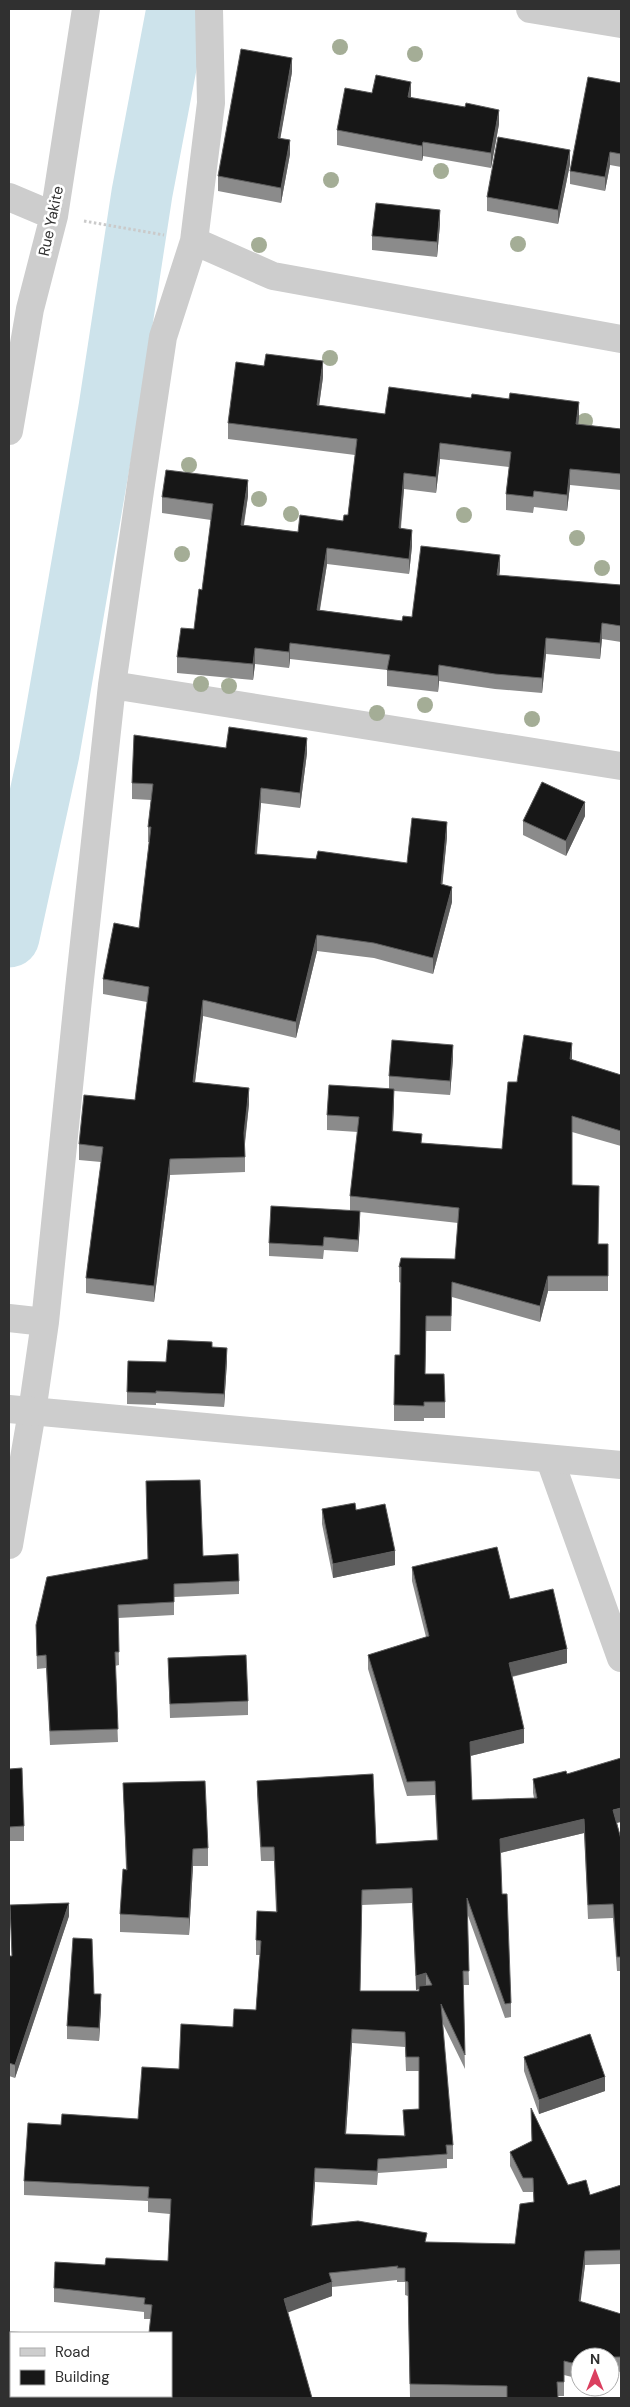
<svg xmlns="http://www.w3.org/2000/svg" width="630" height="2407" viewBox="0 0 630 2407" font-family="'DM Sans',sans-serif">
	<rect width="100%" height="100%" fill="#fff"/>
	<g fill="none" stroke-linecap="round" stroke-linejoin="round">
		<path stroke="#cde3eb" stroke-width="61" d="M9,937l40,-184 60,-345 33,-215 35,-184"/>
		<path stroke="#cacaca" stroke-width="3" stroke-dasharray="2.5 2.5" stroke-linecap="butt" d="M84,221l80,14"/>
		<path stroke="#cdcdcd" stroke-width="28" d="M530,9l91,15
			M9,197l45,19
			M194,241l79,35 348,63
			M9,431l21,-122 24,-93 32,-207
			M112,685l509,81
			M9,1318l36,4
			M550,1460l71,198
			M9,1545l23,-133 13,-90 34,-333 33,-304 29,-201 22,-147 31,-96 17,-138 -2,-94"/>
		<path stroke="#cdcdcd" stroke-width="28" d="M9,1409l612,56"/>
	</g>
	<g fill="#a4ad96">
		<circle cx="340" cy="47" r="8"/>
		<circle cx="415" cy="54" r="8"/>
		<circle cx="441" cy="171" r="8"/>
		<circle cx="331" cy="180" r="8"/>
		<circle cx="518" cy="244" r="8"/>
		<circle cx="259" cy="245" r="8"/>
		<circle cx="330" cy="358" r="8"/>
		<circle cx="585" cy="421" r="8"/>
		<circle cx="189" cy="465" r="8"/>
		<circle cx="259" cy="499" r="8"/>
		<circle cx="291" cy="514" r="8"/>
		<circle cx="464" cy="515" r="8"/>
		<circle cx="577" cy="538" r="8"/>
		<circle cx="182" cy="554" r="8"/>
		<circle cx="602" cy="568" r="8"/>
		<circle cx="201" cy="684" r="8"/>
		<circle cx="229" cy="686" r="8"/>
		<circle cx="425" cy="705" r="8"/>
		<circle cx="377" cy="713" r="8"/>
		<circle cx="532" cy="719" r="8"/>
	</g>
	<path fill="#8b8b8b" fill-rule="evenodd" d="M292,72l-12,66 10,16 -9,49 -63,-12v-15z
		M621,83v84l-11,-2 -5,26 -35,-7v-13z
		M372,93l39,3v2l88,26 -8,44 -68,-12 -1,5 -85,-16v-15z
		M570,164l-12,60 -71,-13v-14z
		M440,224l-3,33 -65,-7v-14z
		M323,377l-4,28 66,9 194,4 -1,6 43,5v61l-51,-5 -3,26 -33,-4 -1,6 -27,-3v-16l3,-27 -69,-8 -4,34 -32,-4 -3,39 11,18 -3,28 -82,-10 -7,46 82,11 10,-4 88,-47 -1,6 122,9v57l-19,-3 -2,20 -54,-5 -4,39 -47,-4 -56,-8 -1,11 -51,-6v-16l-97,-11 -1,9 -34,-4 -2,16 -76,-7v-16l17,-28 8,-39 9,-70 -49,-7v-16l86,-1 -4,29 54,7 45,-11 5,-6 7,-60 -127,-16v-16z
		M226,748l81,5 -7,55 -39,-5 -4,51 59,5 91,4 40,-26 -5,47 10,18 -19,72 -59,-16 -57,-7 -21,87 -93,-22 -8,66 54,22 -4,40v28l-75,3 -16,127 -68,-9v-15l15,-116 -22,-2v-16l56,-44 12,-98 -44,-8v-15l36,-51 10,-86h-1v-15l3,-27 -19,-1v-16z
		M585,816l-19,40 -43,-21v-14z
		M572,1058v2l49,15v71l-49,-14v53l26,59h10v47h-60l-8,31 -88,-25 -1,34h-25l-1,43 20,28v16h-21v3h-30v-16l6,-50 1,-72 -2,-1v-15l56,-8 3,-36 -98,-11v11l-2,29 -34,-2 -1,9 -54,-3v-13l81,-33v-14l8,-64 -31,-2v-15l62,-26v-13l64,-17 -3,36 -56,-4 -1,40 29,12 80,6 15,-67z
		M212,1347l15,14 -3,46 -68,-4v2l-29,-1v-12l39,-30z
		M322,1509l34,1 39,55 -62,13 -11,-54z
		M203,1556l36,25v13l-65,3v18l-56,3 1,47 -4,1 3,76 -68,3 -4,-77 -9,1 -1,-44z
		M412,1567l98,32 57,64 -55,14 12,66 -54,13 2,44 62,-2 -1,-5v-14l34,-5 50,49 4,16v132h-4l-4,-53 -25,1 -4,-86 -84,20 2,41 9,109v14l-6,1 -38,-105 2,72h-6l2,84 -23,-47 11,123v14h-6v9l-69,5 -1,12 -62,-3 -3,44 115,16 88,2 19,-42 -1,-10h-10l-13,-26v-14l22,-11 -1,-33 37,77 22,10 31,-10v79l-36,1 -5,37 41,12v58l-11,-1v-14h-30v22l-16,-4v21h-7l1,2h-148l-2,-102 -3,-1v-13h-8v-2l-65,7v9l-45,16 25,86h-154l-1,-2h14l-20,-77h-7v-7l-90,-10v-14l51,-23 63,-4 2,-47 -22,-2v-11l-124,-6v-14l37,-56 77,-6 41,-50 77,-59 4,-55h-4v-15l20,-28 -2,-51h-13l-4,-66v-14l119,63 61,-4 -2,-45 -28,1 -39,-127v-14l58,-18 -14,-56zM412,1903l4,87 3,-1v2h-59l2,-86zM352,2043l53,4 1,24h13v38l-16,1 1,26 -58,-2z
		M168,1658l80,43v14l-78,3z
		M9,1769l15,57v15h-15z
		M123,1783l85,65v18h-15l-4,69 -69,-3v-18l6,-44z
		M10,1905l59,11 -54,162 -6,-2v-120h3z
		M94,1994l7,13 -2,34 -32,-2v-13z
		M524,2057l81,34 -66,23 -15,-43z"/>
	<path fill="#5d5d5d" d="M292,58v14l-14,80v-14z
		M411,82v14l-3,16v-15z
		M499,110v14l-8,44v-15z
		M290,140v14l-9,49v-15z
		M423,142v14l-1,5v-15z
		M570,150v14l-12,60v-14z
		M610,152v13l-5,26v-14z
		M440,210v14l-3,33v-15z
		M323,361v16l-6,44v-16z
		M579,402v16l-3,22v-16z
		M440,443v16l-4,34v-16z
		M570,469v16l-3,26v-16z
		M404,473v16l-5,55v-16z
		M248,480v16l-7,45v-16z
		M412,530v16l-3,28v-15z
		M327,548v16l-10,62v-16z
		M500,555v15l-3,21v-16z
		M602,623v16l-2,20v-16z
		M546,638v16l-4,39v-15z
		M290,643v16l-1,9v-16z
		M255,648v16l-2,16v-16z
		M439,665v16l-1,11v-16z
		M307,738v15l-7,55v-15z
		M261,788v15l-6,67v-16z
		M585,802v14l-19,40v-15z
		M447,822v15l-6,62v-15z
		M452,887v15l-19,72v-16z
		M317,935v16l-21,87v-16z
		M203,1000v16l-10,82v-16z
		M572,1043v15l-2,16v-15z
		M453,1045v14l-3,36v-14z
		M249,1088v16l-5,45v-16z
		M394,1089v15l-2,42v-15z
		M170,1159v16l-16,127v-16z
		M360,1211v12l-2,29v-12z
		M548,1276v15l-8,31v-16z
		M227,1348v13l-3,46v-13z
		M395,1551v14l-62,13v-14z
		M567,1649v14l-58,14v-14z
		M524,1729v14l-54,13v-14z
		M621,1808v14l-8,2v-14z
		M584,1819v14l-84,20v-14z
		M193,1849v17l-4,69v-17z
		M69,1903v13l-54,162v-13z
		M426,1973v14l-10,3v-14z
		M101,1994v13l-2,34v-13z
		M352,2029v14l-7,105v-14z
		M605,2077v14l-66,23v-14z
		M315,2168v14l-4,58v-14z
		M585,2251v14l-6,50v-14z
		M332,2282v14l-48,18v-15z"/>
	<path fill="#171717" stroke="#5d5d5d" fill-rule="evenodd" d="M241,49l51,9 -14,80 12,2 -9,48 -63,-12z
		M376,75l35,7 -3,15 57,10 1,-4 33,7 -8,43 -68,-11 -1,4 -85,-16 8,-42 27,5z
		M588,77l33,6v71l-11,-2 -5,25 -35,-6z
		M498,137l72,13 -12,60 -71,-13z
		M376,203l64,7 -3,32 -65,-6z
		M266,354l57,7 -6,44 68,9 4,-27 82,11 1,-4 37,5 1,-6 69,9 -3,22 45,5v45l-51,-5 -3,26 -33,-4 -1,6 -27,-3 5,-42 -71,-9 -4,34 -32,-4 -5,55 13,2 -3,29 -82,-11 -10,62 85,11 1,-5 9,1 9,-71 79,9 -3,20 124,10v41l-19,-3 -2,20 -54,-5 -4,40 -47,-4 -56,-9 -1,11 -51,-6 3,-15 -100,-12 -1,9 -34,-4 -2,16 -76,-7 4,-29 13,1 5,-40 3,1 11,-86 -51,-7 4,-27 82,10 -7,45 57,7 2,-17 43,6 1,-6h4l9,-76 -129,-16 8,-61 28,4z
		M229,727l78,11 -7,55 -39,-5 -6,66 61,5 2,-8 89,12 5,-45 35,4 -6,62 11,3 -19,71 -59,-15 -57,-8 -21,87 -93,-22 -10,82 56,6 -5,45 1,24 -75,2 -16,127 -68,-8 17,-131 -24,-3 5,-49 51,5 14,-113 -46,-8 11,-56 25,5 12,-101h-3l5,-43 -21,-1 2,-48 92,13z
		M542,782l43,20 -19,39 -43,-20z
		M524,1035l48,8 -2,16 51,16v56l-49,-15v69l27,1 -1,58h10v32h-60l-8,30 -88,-24 -1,34h-25l-1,58h19l1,28h-21v4l-30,-1 1,-50h5l1,-88h-2l2,-9 54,1 4,-51 -109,-12 9,-79 -32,-2 2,-30 65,4 -2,42 30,3 -1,9 81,6 6,-67h9z
		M392,1040l61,5 -3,36 -61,-5z
		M271,1206l89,5 -2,29 -34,-3 -1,9 -54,-3z
		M168,1340l44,2v5l15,1 -3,46 -68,-3v2l-29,-1 1,-31 38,1z
		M200,1480l3,76 35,-2 1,27 -65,3v18l-56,3 1,47h-4l3,77 -68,2 -4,-76 -9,1 -1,-31 11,-48 101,-18 -2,-78z
		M355,1503l1,7 29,-6 10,47 -62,13 -11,-55z
		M497,1547l13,52 43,-10 14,60 -58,14 15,66 -54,13 2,58 65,-2 -4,-19 33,-8 1,3 54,-16v50l-8,2 8,29v118h-4l-4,-53 -25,1 -4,-86 -84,20 2,55h5l4,109 -6,1 -38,-106 2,73h-6l2,84 -24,-51 12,141h-7l1,9 -69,5 -1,12 -62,-3 -4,58 47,-5 69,12 -2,9 90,2 5,-40 14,-2 -1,-24h-10l-13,-26 22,-11 -1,-33 37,77 18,-5 4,15 31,-10v65l-36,1 -6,50 42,13v43h-41v8l-16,-4v21h-7l1,16h-51v-12l-97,-2 -2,-102 -3,-1v-13h-8l1,-2 -69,7 3,9 -48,17 28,99h-151v-2h10v-63h-22l3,-28 -8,-1 1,-6 -91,-10 1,-26 50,3 1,-7 62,3 3,-62 -23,-1 1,-11 -125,-6 4,-58 33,2 1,-11 76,5 4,-52 37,2 2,-45 52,3 1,-18 22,1 5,-69 -5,-1 1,-29 20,1 -3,-65h-13l-4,-66 116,-7 3,70 62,-4 -3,-59 -28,1 -39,-127 61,-19 -17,-69zM412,1888l4,88 10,-3 6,12 -13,1v5h-59l2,-101zM352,2029l53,3 1,25h13v52l-16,1 2,26 -60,-2z
		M246,1655l2,46 -78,3 -2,-46z
		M22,1768l2,58 -15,1v-58z
		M205,1781l3,67 -15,1 -4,69 -69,-4 3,-45 4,1 -4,-87z
		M69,1903l-54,162 -6,-2v-107h3l-2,-51z
		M73,1938l19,1 2,55h7l-2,34 -32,-2z
		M590,2034l15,43 -66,23 -15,-43z
		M9,2332l24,1h-22v63h27v2h-29z"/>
	<g text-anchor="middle" stroke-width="5" stroke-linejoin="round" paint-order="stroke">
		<g font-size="15" fill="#303030" stroke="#fff">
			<text transform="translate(51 221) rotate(-78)" y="5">Rue Yakite</text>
		</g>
	</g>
	<rect width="630" height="2407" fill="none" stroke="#303030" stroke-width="20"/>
	<rect x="10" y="2332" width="162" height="65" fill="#ffffff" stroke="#acacac"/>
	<rect x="20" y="2348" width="25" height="8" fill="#cdcdcd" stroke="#acacac"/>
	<text x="55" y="2357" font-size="15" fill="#303030">Road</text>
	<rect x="20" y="2370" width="25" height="15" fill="#171717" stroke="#acacac"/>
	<text x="55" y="2382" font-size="15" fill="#303030">Building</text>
	<g transform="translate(595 2372)"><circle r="24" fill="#ffffff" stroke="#acacac"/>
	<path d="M0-4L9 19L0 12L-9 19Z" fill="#db3f5f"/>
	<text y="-8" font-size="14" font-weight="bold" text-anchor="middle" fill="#303030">N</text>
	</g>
</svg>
